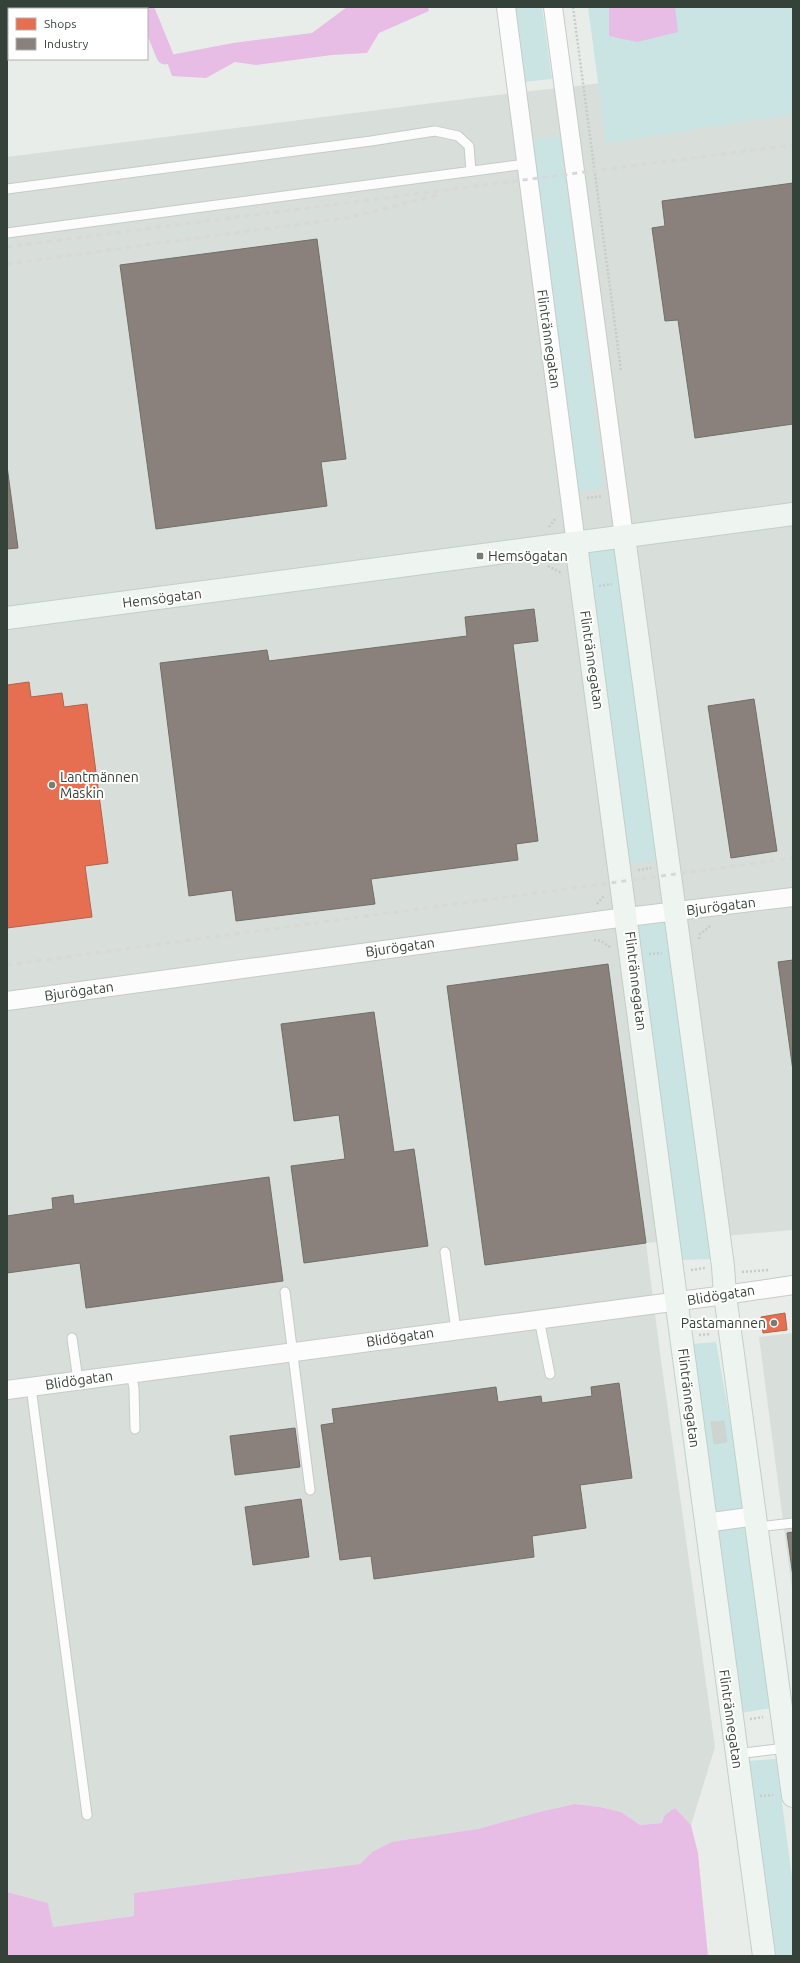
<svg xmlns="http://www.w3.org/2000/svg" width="800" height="1963" viewBox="0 0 800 1963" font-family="Ubuntu,sans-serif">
	<rect width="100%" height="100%" fill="#e8edea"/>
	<path fill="#d8ded9" d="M7,7h81l-16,2h-63v8h-2z
		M793,61v1169l-147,13 14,110 55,394 -24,78 -16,-17 -13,15 -22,2 -19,-13 -21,-5 -25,-3 -36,8 -61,17 -106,23 -12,12 -226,29v23l-81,11 -5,-24 -41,-11v-1735l473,-60z
		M793,1333v264l-34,-260z"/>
	<path fill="#cae4e4" d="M515,7h27l10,72 -28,3z
		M588,7h205v107l-187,29z
		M560,137l44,350 -27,6 -46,-354z
		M615,548l44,312 -30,3 -43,-311z
		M667,919l46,340 -31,1 -47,-336z
		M716,1342l30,168 -33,5 -22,-171z
		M747,1525l24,183 -31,5 -26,-183z
		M776,1759l17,125v72h-20l-26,-195z"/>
	<path fill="#e7bce5" d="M347,7h81l1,4 -50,22 -12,20 -35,2 -76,10 -21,-3 -29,16 -34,-2 -7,-20 68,-13 79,-10z
		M609,7h66l3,25 -41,10 -28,-6z
		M575,1804l25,3 21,5 19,13 22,-2 3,-8 10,-7 16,17 7,28 10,103h-701v-64l41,11 5,24 81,-11v-23l226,-29 12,-12 20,-10 86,-13 61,-17z"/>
	<path fill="#e76f51" stroke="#b2624a" d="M29,682l2,15 31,-4 2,14 23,-3 21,159 -23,3 7,51 -85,11v-243z
		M785,1313l2,17 -24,3 -2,-16z"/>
	<path fill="#8a817c" stroke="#706e68" d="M793,183v241l-98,14 -17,-118 -13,1 -13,-93 13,-2 -3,-25z
		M317,239l29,220 -25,3 6,44 -171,23 -36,-264z
		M7,466l11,82 -11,1z
		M534,609l4,32 -25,3 25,197 -22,3 2,16 -147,19 4,25 -139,17 -4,-31 -43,6 -29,-233 107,-13 2,11 198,-25 -2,-19z
		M754,699l23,152 -46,7 -23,-152z
		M793,960v111l-15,-109z
		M608,964l38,279 -161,22 -38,-279z
		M374,1012l20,140 20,-3 14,97 -124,17 -13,-97 54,-7 -6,-44 -45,6 -13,-97z
		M269,1177l14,104 -197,27 -6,-45 -73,10v-57l46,-7 -1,-11 21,-3 1,9z
		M619,1383l13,95 -52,7 6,43 -54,8 2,21 -160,22 -3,-23 -31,4 -19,-135 13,-2 -2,-14 164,-22 2,15 43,-6 1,7 50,-7 -1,-9z
		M295,1428l5,39 -65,8 -5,-39z
		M301,1499l8,58 -56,8 -8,-58z
		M793,1532v45l-6,-44z"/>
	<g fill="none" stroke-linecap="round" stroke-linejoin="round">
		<path stroke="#e7bce5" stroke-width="17" d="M147,12l18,44
			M7,30h2"/>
	</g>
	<path fill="#ced4cf" stroke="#ced5d0" d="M724,1421l3,21 -13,2 -3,-22z"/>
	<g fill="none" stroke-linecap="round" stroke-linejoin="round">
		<defs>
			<path id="lane" d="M7,189l364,-48 64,-10 23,5 11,10 2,25
				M7,233l519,-69
				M445,1252l11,78
				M285,1292l25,198
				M539,1319l11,55
				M72,1338l6,42
				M131,1373l3,15 1,41
				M31,1387l56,428
				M757,1527l36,-4
				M736,1754l50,-6"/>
			<path id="street" d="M506,7l70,537
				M553,7l71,530
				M7,1001l604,-82 182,-22
				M7,1390l718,-95 68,-10
				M705,1523l51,-7"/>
			<path id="secondary" d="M624,537l99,729 2,29 68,501
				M576,544c64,470 123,942 188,1412
				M7,618l786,-104"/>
		</defs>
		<use href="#lane" stroke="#c6cbc8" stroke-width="11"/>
		<use href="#street" stroke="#c6cbc8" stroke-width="20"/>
		<use href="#secondary" stroke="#c2cfc7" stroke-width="24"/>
		<path stroke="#c6ccc9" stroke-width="2.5" stroke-dasharray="2 2" stroke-linecap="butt" d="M573,7l48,364
			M587,498l15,-2
			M549,527l7,-9
			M548,566l14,7
			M599,586l13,-2
			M638,870l13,-2
			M597,904l7,-8
			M699,939l1,-5 10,-8
			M594,940l7,1 10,7
			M649,954l13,-1
			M691,1270l14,-2
			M742,1272l27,-2
			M699,1335l12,-1
			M750,1719l13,-2
			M760,1796l13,-1"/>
		<use href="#lane" stroke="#fcfcfc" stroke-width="9"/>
		<use href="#street" stroke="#fcfcfc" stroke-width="18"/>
		<use href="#secondary" stroke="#eef5f1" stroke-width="22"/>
		<path stroke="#d7d8d7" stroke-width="3" stroke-dasharray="5 5" stroke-linecap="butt" d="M7,247l786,-102
			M7,264l345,-47 89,-23
			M7,965l786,-107"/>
	</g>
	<g fill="#747e77" stroke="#fff" stroke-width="1.5">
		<rect x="476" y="552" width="8" height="8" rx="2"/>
		<circle cx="52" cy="785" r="4"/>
		<circle cx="774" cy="1323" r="4"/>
	</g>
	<g text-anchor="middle" stroke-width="4" stroke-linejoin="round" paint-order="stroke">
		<g font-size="14" fill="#354239" stroke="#fff">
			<text transform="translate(549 339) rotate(82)" y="5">Flintrännegatan</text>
			<text transform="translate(162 598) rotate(-7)" y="5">Hemsögatan</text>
			<text transform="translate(592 660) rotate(82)" y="5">Flintrännegatan</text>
			<text transform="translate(721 906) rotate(-7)" y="5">Bjurögatan</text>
			<text transform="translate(400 947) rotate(-8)" y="5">Bjurögatan</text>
			<text transform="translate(636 981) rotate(83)" y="5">Flintrännegatan</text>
			<text transform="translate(79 991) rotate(-8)" y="5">Bjurögatan</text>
			<text transform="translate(721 1295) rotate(-9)" y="5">Blidögatan</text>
			<text transform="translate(400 1337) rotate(-8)" y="5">Blidögatan</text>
			<text transform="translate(79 1380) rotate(-8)" y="5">Blidögatan</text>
			<text transform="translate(689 1398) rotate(83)" y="5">Flintrännegatan</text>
			<text transform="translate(731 1719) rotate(82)" y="5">Flintrännegatan</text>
		</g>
		<g font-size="14" fill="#354239" stroke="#fff" text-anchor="start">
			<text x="488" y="561">Hemsögatan</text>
			<text x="60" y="782">Lantmännen<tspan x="60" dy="16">Maskin</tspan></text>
			<text x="766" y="1328" text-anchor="end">Pastamannen</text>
		</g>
	</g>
	<rect width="800" height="1963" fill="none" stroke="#354239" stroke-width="16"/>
	<rect x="8" y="8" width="140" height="52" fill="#ffffff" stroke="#aeb3b0"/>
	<rect x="16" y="18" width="20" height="12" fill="#e76f51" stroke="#aeb3b0"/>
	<text x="44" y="28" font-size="12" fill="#354239">Shops</text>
	<rect x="16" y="38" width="20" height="12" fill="#8a817c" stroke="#aeb3b0"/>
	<text x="44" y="48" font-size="12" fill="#354239">Industry</text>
</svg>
